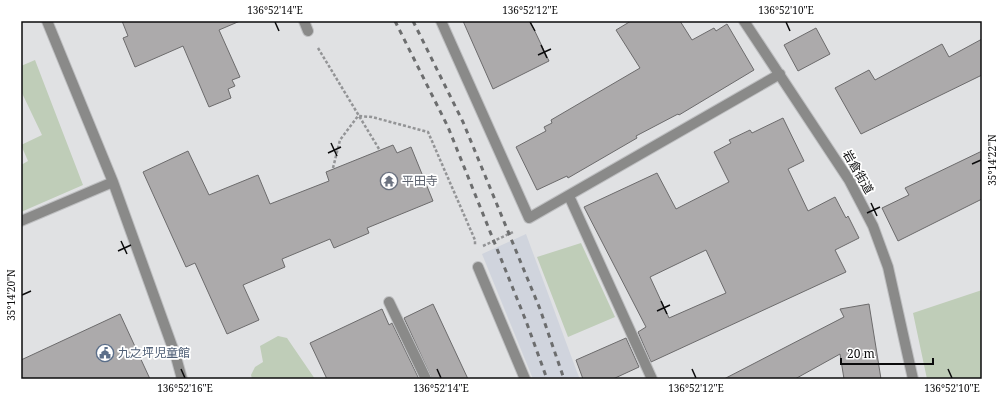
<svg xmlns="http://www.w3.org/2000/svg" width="1003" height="400" viewBox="0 0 1003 400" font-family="'Noto Serif','Noto Sans JP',serif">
	<rect width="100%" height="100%" fill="#e0e1e3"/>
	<path fill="#d0d4dd" d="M526,234l51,138 3,7h-47l-51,-125z"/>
	<path fill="#bfcdb8" d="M35,60l48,125 -62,27v-47l7,-4 -7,-16 21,-10 -21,-44v-25z
		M581,243l34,74 -47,20 -31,-80z
		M982,290v89h-55l-14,-66z
		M278,336l9,2 28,41h-63l-1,-4 4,-8 8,-5 -3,-16z"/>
	<path fill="#acaaab" stroke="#6c6b6c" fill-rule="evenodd" d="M122,21h118l-21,9 21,47 -8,3 3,6 -7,3 3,9 -22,9 -26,-61 -48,21 -12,-29 5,-2z
		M463,21h67l19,40 -56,28z
		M631,21h49l12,19 22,-12 2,3 11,-7 27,46 -75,45 -1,-1 -42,22 1,2 -69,40 -1,-2 -30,14 -21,-43 30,-16 -2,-4 8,-4 -1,-3 89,-52 -24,-38z
		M816,28l14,26 -32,17 -14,-26z
		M982,39v36l-121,59 -26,-46 34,-18 6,10 67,-36 7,13z
		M783,118l21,43 -16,8 20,42 27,-14 11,21 2,-2 11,22 -24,12 11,22 -195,90 -13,-30 8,-5 -62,-120 73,-34 19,36 53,-27 -15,-30 17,-9 -2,-3 21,-10 2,3zM706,250l20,43 -57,25 -19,-41z
		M393,145l4,8 14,-6 22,54 -66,27 2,5 -35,15 -4,-9 -48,20 3,8 -42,18 16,35 -32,14 -32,-71 -9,4 -43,-95 45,-21 21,44 49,-20 12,29 59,-23 -3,-9z
		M982,151v48l-84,42 -16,-33 27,-13 -4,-7z
		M433,304l35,75h-36l-28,-61z
		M869,304l12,75h-37l-4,-25 -45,25h-71l120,-62 -4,-8z
		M382,309l7,16 3,-2 27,56h-92l-17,-36z
		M120,314l30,65h-129v-19z
		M626,338l13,29 -26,12h-30l-7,-19z"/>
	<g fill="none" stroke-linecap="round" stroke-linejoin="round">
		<defs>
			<path id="minor" d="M47,21l66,161 63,175 6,22
				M304,21l4,10
				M441,21l88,197 251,-144
				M744,21l105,159 24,46 15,41 25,112
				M569,196l83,183
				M21,221l92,-39
				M478,267l47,112
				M389,302l37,77"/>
		</defs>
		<use href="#minor" stroke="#bebfc1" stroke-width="12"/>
		<path stroke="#939496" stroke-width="2.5" stroke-dasharray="3 2" stroke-linecap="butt" d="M318,48l61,101
			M333,168l7,-28 18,-24 14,1 56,15 47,108v6
			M483,246l30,-14"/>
		<use href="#minor" stroke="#8a8a89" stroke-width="10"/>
		<path stroke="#6c6d6e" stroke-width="3" stroke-dasharray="5 5" stroke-linecap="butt" d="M395,21l53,106 78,194 21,58
			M413,21l50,101 77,187 24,70"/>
	</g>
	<path fill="none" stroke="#0b0b0c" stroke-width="1.5" d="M275,22l4,9M530,22l5,9M786,22l4,9M541,45l6,13M538,55l13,-6M331,143l6,13M328,153l13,-6M972,164l9,-4M871,203l6,13M867,213l13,-6M121,241l6,13M118,251l13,-6M22,295l9,-4M661,301l6,13M657,311l13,-6M181,369l4,9M437,369l4,9M692,369l4,9M948,369l4,9"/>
	<defs>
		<symbol id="temple-ring" viewBox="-11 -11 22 22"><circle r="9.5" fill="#fff" stroke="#6b7280" stroke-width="1.5"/><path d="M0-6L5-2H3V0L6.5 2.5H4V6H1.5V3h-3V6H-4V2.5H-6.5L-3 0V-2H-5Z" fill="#6b7280"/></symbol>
		<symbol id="civic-ring" viewBox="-11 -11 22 22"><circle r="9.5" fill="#fff" stroke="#5c6f8a" stroke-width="1.5"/><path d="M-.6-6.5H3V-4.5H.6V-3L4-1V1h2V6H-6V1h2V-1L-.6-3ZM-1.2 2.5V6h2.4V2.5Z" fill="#5c6f8a"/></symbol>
	</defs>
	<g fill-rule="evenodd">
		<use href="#temple-ring" x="379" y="171" width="20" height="20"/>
		<use href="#civic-ring" x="95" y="343" width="20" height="20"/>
	</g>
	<g text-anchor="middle" stroke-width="3.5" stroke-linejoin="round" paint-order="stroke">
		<g font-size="12" fill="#0b0b0c" stroke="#fff">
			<text transform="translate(858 172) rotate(60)" y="4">岩倉街道</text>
		</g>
		<g font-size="12" fill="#5b616d" stroke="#fff" text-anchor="start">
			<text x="402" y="185">平田寺</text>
		</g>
		<g font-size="12" fill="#4e5e75" stroke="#fff" text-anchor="start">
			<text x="118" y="357">九之坪児童館</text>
		</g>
	</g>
	<rect width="1003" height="400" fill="none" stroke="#ffffff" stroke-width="44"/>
	<path d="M841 358v6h92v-6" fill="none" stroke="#0b0b0c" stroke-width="2"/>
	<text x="847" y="358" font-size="12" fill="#0b0b0c" stroke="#ffffff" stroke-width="3" paint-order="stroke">20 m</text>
	<rect x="22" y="22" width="959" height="356" fill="none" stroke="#0b0b0c" stroke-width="1.5"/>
	<g font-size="10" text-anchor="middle" fill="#0b0b0c">
		<text x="275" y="14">136°52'14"E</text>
		<text x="530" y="14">136°52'12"E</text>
		<text x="786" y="14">136°52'10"E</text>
		<text transform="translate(992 160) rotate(-90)" y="4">35°14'22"N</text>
		<text transform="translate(11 295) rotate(-90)" y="4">35°14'20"N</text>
		<text x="185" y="392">136°52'16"E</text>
		<text x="441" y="392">136°52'14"E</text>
		<text x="696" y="392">136°52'12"E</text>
		<text x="952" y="392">136°52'10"E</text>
	</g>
</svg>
